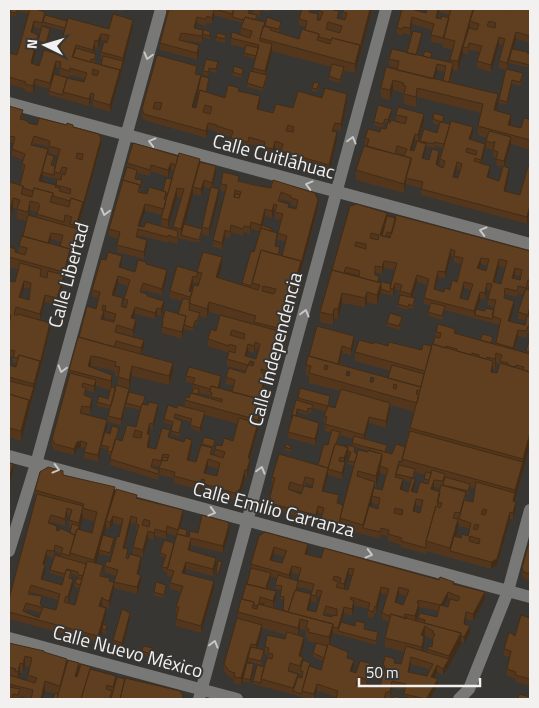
<svg xmlns="http://www.w3.org/2000/svg" width="539" height="708" viewBox="0 0 539 708" font-family="'Titillium Web',sans-serif">
	<rect width="100%" height="100%" fill="#373633"/>
	<g fill="none" stroke-linecap="round" stroke-linejoin="round">
		<path stroke="#787877" stroke-width="12" d="M9,103l521,141
			M9,456l521,141
			M9,551l27,-87 125,-455
			M9,638l228,61
			M199,699l187,-690
			M459,699l10,-10 39,-98 22,-81"/>
	</g>
	<path fill="#53361c" fill-rule="evenodd" d="M11,9h26l8,6 22,6 42,8 24,-3 -23,86 -17,-5v-7h-2l-2,6 -40,-11v-6l-14,-4 -2,8 -8,-2v-2l-16,-5v-31l8,2 12,-41 -11,-3 -2,5 -6,-1zM43,25l22,6 -7,23 -19,12 -6,-2 5,-20 8,2 4,-14 -8,-5zM34,27l7,2 -3,10 -5,-6zM101,40l6,1 -6,11v7h2l-2,6 -6,-2 1,-6 -2,-4 1,-6 3,1zM56,67l4,1v7l9,2 1,-2 15,4 -1,3 -29,-8z
		M112,9h11l-1,3z
		M166,9h83v4l4,1v-5h17l-1,3 -9,-2 -1,7h-2l-1,3 9,6 16,-1 -2,8 20,6 6,-9 1,-3 -7,-2v-6l2,-9 -3,-1h13v3l7,8h2l1,-2h-2v-7l16,-1 4,9 6,1 -2,-1v-10h-1h30l-17,64 -11,-2 -4,12 -11,-3v-4l2,-9 -59,-16 -6,24 1,4 -4,12 -16,-4v-4l6,-11 2,-13 -11,-3 1,-8 -14,-3v-7l10,-3v-7l2,-5 -29,-8 -2,9 -5,-1 -1,3 -9,-3 -1,6 14,3v7l-7,-2 -1,6 -21,-3 18,12 -2,8 -37,-10v-7l7,-28h-1z
		M416,9l-1,1 11,3 1,-4h76l4,1 23,-1v34l-14,-4 -3,10 17,5v19v-5l-21,-5 -2,7 16,7 -3,9 -8,-2 -5,21 -8,-2v-3l7,-30 -7,-2v-7l4,-16 -4,-1 -8,28 -14,-4v-7l3,-9 -11,-2 -1,5 -5,-2 -5,18 -5,-1 -2,13 47,21 -2,7 15,13 -1,2 11,2 9,-9v31l-19,-6 -6,23 4,7 -4,17 15,4 10,-28v45l-3,12 -106,-29v-7l-15,-4 -2,9 -48,-13v-10l11,-25h-2v-7l21,-9 1,-6 -2,-1 -2,6 -9,-3v-3l18,-10 -4,10 17,2 -9,-3v-6l28,6 -6,20 2,1v-1l17,-8 2,-8 -6,-2v-4l11,1 -1,2 30,12 -2,6 14,10 -3,14 8,8 -2,5 11,4 4,-14 -7,-1 1,-8 -4,-1v-7l-7,-2 1,-10 -9,-3v-9l3,-13 -64,-16 -1,10 -12,-3 -1,-11 -10,-3 -3,10 -9,-2v-10l16,-18v-2l-8,-2v-7l18,-6 15,-17 -5,19 6,1 9,1 -1,1 19,5 3,-13 -10,-2v-4l-12,-2v-7l1,-5 -20,-6 -2,11 -7,-2 -1,3 -5,-2v-6zM439,12l11,3 -1,3 -8,1 -3,-1zM437,70l8,2 -2,9 -8,-2zM415,140l2,1 -3,10 -2,-1zM426,146l8,2v-2l9,2 -3,11v7l3,1v1l-6,-2 2,-8 -10,2 -5,-1 2,-9zM397,153l8,2 -1,1 -7,-2zM457,169l4,1 -3,8 -3,-1z
		M216,37l10,2 -1,4 -9,-2z
		M206,59l12,6 -2,8 -7,-2 -1,5 -5,-1v-4z
		M197,72v2l4,4 8,3 -3,11 19,6 14,-7 21,11 -1,7 14,4 49,-15 25,3 -6,30 -6,-2 -1,2 3,8 -8,33 -48,-14v-8l-6,-2 -2,8 -9,-3v-5l-15,-4 -1,5 -17,-5v-7l-14,-4v-1l-9,-3 -2,9 -62,-18 -2,-4v-7zM198,93l2,1 -4,14 -2,-1z
		M233,72h10l-1,6 -9,-2z
		M319,87l-2,5 -5,-1v-3z
		M9,106l14,10 -1,4 6,4 9,1 36,2 28,18 -23,84v7l-6,22h-2l-13,47 -12,-3 -5,18 10,10 -29,111 -12,-4v-72l7,2 1,-3 -4,-1v-6l-4,-1v-31l1,-4h-1v-45l1,5 5,1 4,-12 -10,-3v-20l7,6h3v-7l8,-25 -10,-2v-10l-4,-1 -2,9 -2,-1v-34l11,3 4,-14h-2v-7l1,-4 -11,-4v-7l2,-6 -5,-1zM34,143l15,4v6l9,3 -3,10 -3,-1 2,-6 -21,-14zM62,173l4,1 -6,6zM43,176l14,3 -1,6 -15,-4zM30,210l8,3 -1,4 -8,-2zM51,239l10,3 -1,4 -11,-3zM24,288l6,1 -1,11 -8,-2z
		M200,162l16,11 -3,15 6,8 -10,40 -7,-2 -3,9 -21,-5 -1,6 -9,-3v2l-30,-8 -1,2 10,9 -3,13 -27,-7v-7l1,-6 -9,-3v-7l18,-62v-4zM171,170l3,1 -2,8 -9,12 -16,3 -7,-2 2,-8 -6,-5 1,-6 13,3 1,-5 17,6zM204,187l7,2 -9,40 -17,-5 8,-30 8,2zM177,197l4,1 -8,29v3l-4,-2zM145,211l17,4 -1,11 -17,1 -4,-1z
		M273,180l45,27 -46,171 -7,-2v7l-1,4 3,8 -17,64v6l-3,12h-2l-5,19 -5,4 -31,-9v-5l-2,-1 -2,5 -26,-7v-5l-15,-3 1,-8 -7,-2v3l6,2 -1,10 -48,-15 1,-10 -4,-1 1,-4 -7,-2 -3,14 -14,-4 1,-9 -4,-2 -4,2 -3,6 -19,-5 -3,-4v-7l17,-62v-7l10,-33 17,-28 2,-11 -6,-1v-7l30,-28 -2,6 15,4 11,-8 21,12 -5,19 -19,-5 -1,2 22,15 -3,9 -4,-1 -2,4 -20,-5 -2,5 3,7 -3,10 -17,-4 28,15 -3,7 32,19 -4,12 -37,-9 -3,13v3l16,8 -1,4 14,6 -5,20 -3,-1 -1,5 1,7 -2,6 8,2 14,-11 22,9 -3,13 7,2 6,-18 13,-1 -2,7h-1v5l3,1v-7l18,-8 5,-17 -33,-9 -5,17 -10,-4 1,-6 -16,-5v2l7,5 -3,13 -8,-3 1,-9 -8,-2v-4l13,-11 8,-1v-7l4,-2 3,-4 1,-10 -7,-2v-6l35,7 -1,5 12,4 1,-6 -7,-2v-7l19,-4 1,-2 -19,-5v-7l2,-6 -21,-7v-7l8,-8 8,-15 -15,-4 -2,6 -7,-2 -3,9 -2,-1 -2,7 -9,-2 -2,10 -20,-6v-11l16,-8 4,-13 -12,-3v-7l27,-19 25,-5 -3,11 23,7 12,-33 6,-21 -9,-2 -1,5 -6,-2 -1,4 -12,-4 -1,6 -5,-1 -3,12 -9,-2v-7l12,-48 -4,-1v-7l18,-3 32,7zM281,199l10,3v3l5,1v3l-7,-1 -9,-6zM274,211h1v8l6,1 -3,13v7l8,2 -4,14 -2,-1v-1l-4,-8 1,-7 -5,-8 -9,-5 2,-10 7,2zM197,282l2,1 -1,3 -6,6 -2,-1 3,-8 4,1zM118,283l10,3 -4,13v7h2v2l-4,-1 1,-2 -9,-9zM104,312l1,6 9,2v2l-10,-3zM255,349l4,1 -3,9 -9,-3 1,-5 6,2zM250,361l4,1v3l-5,-2zM91,366l7,1 17,4v5l3,1v9l-2,2 -4,-1v-12l-22,-8zM96,386l14,4 -2,9 -11,3v4l13,3 -2,7v6l13,3 5,-19v1l14,3 -4,17 -14,14 -5,-2 2,-8 -9,3 -4,-2 1,-5 -25,-14 8,1 2,-9 -7,-9 1,-6 8,3zM199,393l11,2v3l-11,-3zM208,466l11,3 -2,7 -11,-3z
		M350,206l180,45v36h-2v2l1,27h1v17l-2,-1 -2,6 -8,-2 -3,14 11,3 4,-17v109l-15,56 1,7 -3,11h-3l-13,46 -6,4 -65,-18v3l-25,-7v-2l-13,-4v-5l-7,-2 -1,5 -40,-11 -1,2 -18,-4v-7l1,-5 -4,-1 -2,9 -43,-12 -3,-6v-7l3,-13h-1v-7l46,-12 10,-20 3,-12 -6,-2v-8h-1v-7l2,-4 -13,-4 -2,5 -3,-1 -1,3 -10,-3 -1,4 23,14 -4,15 -27,-7v-6l3,-11v-3l7,-17v-3l32,4 -1,4 6,2 5,-17 -31,-8v-7l-3,-1v-10l2,-9 46,-13 -3,12 -9,-2 -2,11 48,14 2,-7 -35,-10v-9l19,-8 48,6 10,-4 4,-9v-5l19,1 25,7h13l-1,3 4,1 4,-19 -56,-15 -2,10 -14,-4 2,-10 -6,-2v-6l3,-13 -10,-3 -5,16 3,4 -2,7 -4,-1 -1,2 -10,-3 2,-16 -5,-2 -2,7 -12,-3 -4,12 -10,-3 -2,5 -23,-4 -4,16 -4,-1 -1,7 -13,-3v-10zM387,235l4,1 -1,2 -4,-1zM451,256l3,1v5l7,2 -4,18 -7,8 -6,2 -8,-2 2,-13 7,2zM481,264l6,2 -1,5 -7,-2zM499,266l6,2 -4,16 -6,-1zM384,268l11,2 -4,14 -12,-3 -4,-6v-3l7,2zM515,275l6,1 -1,4 -6,-1zM464,288l7,2 -3,10 -7,-2zM487,290l3,1 -2,8v6l7,2 -1,3 -9,1 -8,-2 3,-10 5,1zM518,293l6,2 -6,17v7l8,2 -1,4 -15,-4 4,-13 -9,-10v-4l12,3zM496,363l4,1 -3,9 -4,-1v-3h2zM347,371l3,1 -1,4 -3,-1zM371,377l3,1 -1,4h-3zM390,405l24,7 -9,35 -13,7 -6,-2 1,-3 -22,-10 4,-16 17,5 4,-19zM340,435l13,4 -1,8h-7l-8,-2zM355,447l14,4 -1,1 -11,2 -2,-1zM348,454l2,1 -2,6v3l6,2 -11,39 -5,-2 1,-1 -15,-11 4,-16 14,4 3,-10v-7zM415,472l10,3 -1,7 4,1 -11,10 -4,-1 2,-6 -1,-7zM380,473l6,2 -4,15 -7,-2v-2h1zM403,480l8,2 -3,10 -6,-2 1,-4zM305,483l8,2 -1,3 -7,-2zM434,487l7,1 -1,4 -7,-2zM470,487l5,1 -2,14 -7,-2v-6l2,1zM290,489l12,3 -1,2 -11,-4zM372,503l7,2 -1,4 -7,-3zM416,505l6,2 -2,6 -5,-2zM458,522l1,1v3l11,3 -2,7 -7,2 -5,-1 2,-8z
		M402,321l-3,9 -12,-4v-3z
		M285,447l6,2 -1,3 -5,-1z
		M63,475l52,15 68,27 -3,11 7,6 -1,3h3l9,-4 31,-1 -6,21 -32,-8 -1,5 26,15 -3,11 -27,-7 -2,5 30,14 -13,45 -25,-7v-7l1,-5 -1,-1v-6l5,-15 -11,-3v-6l2,-6 -5,-1v-4l-5,-2v-3l3,-9 -5,-2v-3l14,-10 2,-7 -9,-3 -1,6 -11,-3 -1,4 -6,-2 -5,19 -10,-3v-7l4,-16h-1v-7l-5,-1 -6,25 3,8v2l13,6 -3,10 3,8 -4,12 -23,-6v-6l2,-6 -11,-3v-7l5,-4 9,-25 2,-12 -8,-2 -3,6 -4,-2 -2,8 10,6 -4,15 -11,-2 -3,9 7,9 -1,4 8,5 4,8 -5,19 -6,-2 -1,-3 -1,4 5,8 -2,10 3,4 -1,5 -4,-2 -4,11 -89,-24v-20l27,-99h-1v-10zM67,515l4,1 -2,4v7l2,1 -1,5 -13,-3 -7,-6 1,-2 14,4zM83,518l12,4 -3,11 -13,-3zM55,551l6,3v3l-11,13v3l14,4 -2,8 -19,-6 2,-7v-7l2,-9 7,2zM71,574l7,2v2l4,1 -7,4v4l4,1 -4,17 -7,-2 5,-17 -2,-7zM31,592l27,8 -2,10 -14,-1 -1,-5 -11,-10zM26,609l15,4 -2,5 -14,-6z
		M259,536l49,15 -1,3 14,4 133,26 31,15 -12,22 -7,-2 -1,6 5,8 -6,10 -3,-1 -18,33 -6,-3 -3,6 4,7 -8,14h-26l1,-9 -13,-2 -2,11 -54,-2 -19,-6 -3,8h-4l-57,-15v-3l11,-14 4,-9v-3l-3,-1v-7l20,-8 1,-4 -24,-7v4l-5,17 7,5 -3,11 -13,-4 -1,2 7,5 -4,15 -7,-2v-1l-2,5 -7,-2v-4l-5,-2 -5,-6v-7l14,-46v-6l9,-28zM274,554l10,3 -2,6 -10,-2zM292,573l7,2 -1,6 -8,-2zM349,574l3,1 -4,15 -4,-1zM271,577l6,1 -2,10 6,2 -1,9 4,1 -1,10 -9,-2 2,-10 -5,-8 -4,-3zM298,587l14,3 -1,4 -14,-3zM381,593l6,2 -5,18v7l7,2 -4,16v9l19,5 -3,12 -6,-1 -12,3v3l-13,-3 -14,7 -4,-1 2,-6 -6,-8 -18,-13 3,-12 43,12 2,-9 -13,-7v-3h-10l-14,-4 3,-9 8,3 2,-11 14,4v8l5,1 2,-5 1,1zM399,594l7,2 -3,9 -7,-2zM317,596l4,1 -5,15 -8,-2 3,-9 5,2zM448,598l3,2 -3,7 -4,-1zM419,607l19,4 -1,6 -19,1v4l-3,-1 4,-11zM326,613l11,3 -5,1 -7,-2zM300,629l6,1v8h2v3l8,2 -3,10v4l10,4 -2,9 -11,-3 -7,-7 -2,-3 3,-13 -6,-9zM425,635l8,5 -1,7 -5,2v4l-4,-2 1,-5v-9zM411,664l20,6 -4,6 -18,-4zM290,670l12,5v3l-4,-1 -8,-6zM368,676l14,4 -2,7h-12l-10,-2v-1l8,2z
		M530,539v41l-6,-1 -2,-4v-7z
		M166,588l-2,10 -10,-2v-4z
		M530,618v68l-15,-4v-4l-8,-2v-7l3,-12 -6,-1v-7z
		M130,619l-8,30 -9,-2v-7z
		M9,643l35,9 23,11 12,7h12l25,12 67,17h-130l2,-5 -10,-3 -2,8h-12l-11,-3 -1,3h-10zM25,666l5,1 -2,8v6l-9,-3 1,-5h3z
		M142,651l11,1 -2,5 -9,-2z"/>
	<path fill="#432c16" d="M214,9v6l-2,9v-6z
		M370,9h2l-17,64v-9z
		M438,9h1v3l-3,12v-6z
		M473,9h3l-6,12v7l-7,19v6l-5,18v-10z
		M197,17v6l-3,12v-7z
		M412,17v7l-2,11v-7z
		M133,20v6l-13,51 3,-19z
		M34,21v6l-3,12v-7z
		M50,29v3l-4,14v-3z
		M203,30v7l-1,6v-7z
		M516,32v7l-6,21h-1l-2,10v-7z
		M422,33v3l-7,25v-3z
		M101,34v6l-3,8v-7z
		M38,35v9l-7,26v-7z
		M499,37v7l-8,28v-7z
		M95,40v7l-2,10v-7z
		M272,44v7l-7,27v-7z
		M199,45v7l-2,8v-7z
		M56,61v6l-6,23v-7z
		M453,63v7l-5,22v-7z
		M437,64v6l-4,18v-7z
		M120,70v7l-10,35v-7z
		M201,75v7l-3,8v3l-6,21v-7z
		M35,79v6l-2,8v-7z
		M393,80v10l-3,10v-10z
		M512,80v4l-5,21v-3z
		M417,88v9l-1,10v-10z
		M91,93v7l-2,6v-7z
		M347,94v7l-6,30v-7z
		M498,94v10l-4,16v-10z
		M260,96v6l-3,14v-7z
		M392,109v3l-4,11v-3z
		M424,114v7l-6,20v-6z
		M511,115v9l-3,11v-10z
		M208,123v6l-2,9v-7z
		M473,127v7l-4,12v-7z
		M337,132v7l-8,33v-7z
		M415,134v6l-5,16v-6z
		M511,137v7l-7,24v-7z
		M101,139v6l-25,90v-9z
		M275,141v7l-2,8v-7z
		M426,144v6l-4,15v-7z
		M485,144v6l-4,16v-6z
		M48,149v7l-6,16 1,4 -4,11v-6z
		M439,151v7l-3,13v-7z
		M411,158v10l-5,10v6l-2,9v-9z
		M200,159v9l-7,19v7l-11,41h-1v-6z
		M457,162v7l-4,14v-6z
		M171,163v7l-3,7v-7z
		M216,166v7l-4,16v-6z
		M490,166v6l-3,12v-7z
		M509,168v6l-5,24v-7z
		M204,180v7l-3,9v-7z
		M177,188v9l-9,32v-9z
		M219,189v7l-10,40v-7z
		M13,198v10l-2,9v-10z
		M318,200v7l-46,171v-6l10,-39v-4z
		M30,201v9l-2,12v-10z
		M145,204v7l-6,18 -1,-3z
		M274,204v7l-2,7v-7z
		M530,205v7l-3,12v-7z
		M265,209v7l-4,16v-7z
		M387,213v6l-7,23v-7z
		M251,222v7l-1,5v-7z
		M78,229v7l-6,22v-6z
		M225,230v7l-3,12v-6z
		M51,233v6l-4,13v-7z
		M147,240v6l-3,13v-7z
		M70,249v10l-13,46v-7z
		M451,249v7l-6,23v-7z
		M122,256v6l-3,12v-7z
		M222,257v10l-6,20v-10z
		M481,258v6l-4,11v-7z
		M499,259v7l-6,23v-7z
		M384,261v7l-2,6v-7z
		M515,268v7l-3,10v-7z
		M167,270v6l-5,19v-6z
		M438,271v6l-4,19v-7z
		M417,275v7l-6,19v-7z
		M118,276v7l-6,19v-7z
		M193,276v7l-4,14v-6z
		M24,281v7l-5,16v-7z
		M464,282v6l-4,16v-6z
		M381,283v9l-4,13v-10z
		M395,283v6l-2,7v-7z
		M487,283v7l-2,10v-7z
		M367,292v10l-2,5v-9z
		M480,292v7l-5,16v3l-1,-7z
		M342,293v10l-4,16v-10z
		M45,295v7l-5,18v-6z
		M164,301v6l-3,9v-7z
		M514,301v7l-6,20v-7z
		M209,302v10l-2,6v-9z
		M530,306v7l-2,9v-7z
		M135,307v7l-4,11v-7z
		M157,308v7l-2,4v-6z
		M334,309v9l-1,7v-10z
		M104,311v7l-3,8v-7z
		M186,316v7l-2,2v4l-2,10v-7z
		M136,319v7l-3,10v-6z
		M50,323v7l-29,111v-10z
		M518,330v6l-5,18v-6z
		M354,336v7l-3,12v-6z
		M144,340v7l-3,8v-7z
		M255,342v7l-1,4v-7z
		M248,344v7l-3,11v-6z
		M342,346v7l-5,21v-7z
		M496,353v10l-1,6v-10z
		M91,356v10l-3,9v-9z
		M493,361v13l-2,-2z
		M173,363v10l-4,12v-9z
		M132,366v10l-3,14v-10z
		M112,375v10l-1,6v-10z
		M221,376v7l-3,14v-6z
		M265,377v6l-3,11v-7z
		M96,380v6l-2,7v-7z
		M267,388v7l-9,34v-9z
		M129,389v6l-3,8 -5,22v-6z
		M92,398v7l-2,9v-7z
		M390,403v6l-4,19v-7z
		M158,404v6l-5,20v-6z
		M205,412v3l-5,17v-4z
		M369,417v6l-5,19v-7z
		M107,420v7l-5,18h-1v3l-3,14v-7z
		M150,423v6l-3,11v-6z
		M258,423v6l-10,36v-7z
		M319,423v7l-4,15v-6z
		M530,433v12l-17,63v-7l2,-11z
		M150,434v7l-3,13v-7z
		M192,440v7l-5,19v-6z
		M81,441v6l-4,2 -3,6v-6l3,-7z
		M348,447v7l-3,8v7l-3,10v-6l2,-8v-7z
		M382,454v9l-2,3v7l-4,13v-10z
		M208,459v7l-4,13v-6z
		M250,459v6l-3,12v-7z
		M13,464v7l-4,15v-7z
		M328,469v6l-6,23v-7z
		M245,470v7l-5,19 -5,4v-7z
		M202,479v6l-2,5v-7z
		M403,479v7l-3,10v-7z
		M415,479v7l-4,12v-7z
		M434,480v7l-3,9v-7z
		M375,482v9l-3,5v7l-7,25h-2v6v-9z
		M115,487v10l-9,24v6l-6,23h-1v4l-5,16v-10z
		M416,499v6l-3,13v-7z
		M516,502v6l-3,11v-6z
		M318,506v7l-2,9v-7z
		M67,508v7l-2,11v-7z
		M183,510v7l-5,19v-6z
		M82,512l1,6 -6,21 2,-16z
		M510,512v7l-13,46 -6,4v-7z
		M113,516v7l-3,6v-7z
		M131,516v7l-8,31v-6z
		M458,519v10l-6,22h-2v-3z
		M229,525v7l-6,21v-7z
		M167,526v7l-1,6v-7z
		M155,529v7l-1,4v-7z
		M148,531v7l-5,19v-7z
		M191,538v7l-3,12v-7z
		M308,544v7l-3,9v-6z
		M55,545v6l-1,7v-7z
		M274,547v7l-4,13v-7z
		M47,550v6l-4,15v-7z
		M141,557v7l-4,16v-6z
		M216,558v7l-3,11v-7z
		M186,562v7l-4,11v-7z
		M45,565v7l-4,13v-6z
		M292,566v7l-3,9v-7z
		M349,568v6l-5,17v-7z
		M271,573v4l-5,13v-3z
		M141,575v7l-4,12v-7z
		M73,579v7l-5,18v-7z
		M214,581v7l-13,45v-7z
		M114,582v7l-5,19v-7z
		M381,587v6l-5,21v-7z
		M399,587v7l-4,15v-7z
		M276,591v7l-3,10v-7z
		M448,592v6l-7,14v-7z
		M485,592v7l-12,22v-7z
		M311,594v7l-4,15v-6z
		M102,597v6l-3,10v-7z
		M354,601v6l-2,9v-7z
		M419,603v7l-4,13v-7z
		M344,607v6l-5,19 -1,-1v-3z
		M106,608v7l-4,14v3l-4,11v-7z
		M466,612v7l-2,12v-7z
		M130,613v6l-8,30v-6z
		M300,619v10l-2,9v-10z
		M333,624v9l-4,14v-10z
		M262,625v7l-6,20v-7z
		M425,626l-1,20 -2,11 -1,-22z
		M470,626v7l-6,10v-6z
		M461,633v10l-12,23v-10z
		M304,637v7l-5,19v-7z
		M251,644v6l-3,8v3l-7,24v-7z
		M25,656v10l-2,7v-9z
		M411,657v7l-3,15v-7z
		M449,659v7l-6,9v-6z
		M354,660v6l-4,12v-7z
		M20,663v10l-2,8v-9z
		M79,663v7l-4,13v-7z
		M370,663v7l-2,3 -2,13v-7z
		M254,664v4l-4,15v-3z
		M437,665v7l-6,12v-7z
		M116,676v10l-3,10v-9z
		M438,679v6l-8,14h-4z
		M45,681v10l-2,8h-2z
		M392,681v7l-2,11v-7z
		M317,684v7l-3,8v-5z"/>
	<path fill="#603f20" stroke="#432c16" fill-rule="evenodd" d="M11,9h7l-2,4 -6,-1z
		M30,9h5l10,3 -3,11 -8,-2 -3,11 7,3 -7,28 8,3 5,-16 14,4 10,-36 41,11 4,-15 20,6 -10,38 -22,-6 3,-10 3,1 2,-8 -8,-1 -3,7 -3,-1 -2,10 -17,-5 -4,12 48,13 -10,35 -17,-5 1,-6 -3,-1 -2,6 -26,-7 4,-14 17,4 3,-9 -17,-5 -1,3 -9,-3 1,-6 -5,-1 -6,22 -15,-4 -2,7 -8,-2 1,-2 -17,-5v-24l8,2zM93,69l6,2 -2,5 -5,-2z
		M168,9h46l-2,9 -5,-2 -1,3 -9,-2 -3,11 9,2 -1,6 -21,-3 -2,7 20,5 -2,8 -37,-10 9,-34z
		M215,9h19l-2,5z
		M234,9h15l-1,4 9,2 -2,5 -10,-3 -1,3 -12,-3z
		M302,9h8l-1,3 9,2 -1,6h3l3,-8 -4,-1 1,-2h13v1l6,1 -2,7 8,2 2,-7 -4,-1v-3h27l-10,39v-3l-28,-7 -1,2 -12,-3v-3l-14,-4 2,-9 -8,-2zM328,22l14,4 -2,7 -14,-4z
		M402,9h12v1l12,3 1,-4h11l-2,9 5,1 1,-3 7,2 -5,20 -13,-3 3,-11 -22,-7 -2,11 -7,-1 -1,2 -5,-1z
		M451,9h22l-15,52 -8,-1 5,-19 -12,-3z
		M474,9h29l4,1v-1h23v27l-14,-4 -9,31 -8,-2 6,-22 -6,-2 -8,28 -14,-4 5,-15 -13,-3 -1,5 -5,-1 6,-19 8,2 2,-6 -9,-3zM489,21l7,2 -1,5 -8,-2z
		M45,15l22,6 -2,7 -22,-6z
		M245,17l20,5 -5,16v3l12,3 -7,27 -12,-3 6,-23 -28,-7 1,-6 18,6 2,-7 -11,-3z
		M267,17l14,5 -2,7 -14,-3z
		M42,26l8,3 -4,14 -8,-2z
		M263,26l8,2 -1,2 29,9 3,-10 17,5 -2,6 13,4 2,-6 28,7 -5,19 -95,-26z
		M203,29l7,3v4l-7,-2z
		M413,31l9,2 -6,22 -9,-2z
		M217,33l9,2 -1,4 -9,-2z
		M246,45l12,3 -2,8 -12,-3z
		M76,48l20,6 -2,6 -3,-1 -1,3 -17,-5z
		M392,49l61,14 -4,19 -6,-1 3,-15 -9,-2 -4,15 -36,-9 2,-9 -10,-2z
		M512,49l16,3 -1,1 3,1v11l-21,-5z
		M425,51l7,2 -2,5 -7,-2z
		M157,55l40,11 -2,8 6,1 -9,32 4,1 4,-18 25,8 3,-13 11,3 -1,3 22,5 -3,13 16,4 3,-9 17,4 5,-17 24,7 3,-10 22,6 -6,30 -6,-1 -3,8 5,1 -8,33 -48,-14 2,-7 -8,-3 -2,8 -9,-2 1,-5 -16,-5 -1,5 -17,-4 2,-7 -16,-5v-1l-9,-2 -2,8 -62,-17 -2,-5zM155,102l7,1 -2,7 -7,-2zM205,105l7,2 -2,7 -7,-2zM288,125l6,2 -1,5 -7,-1z
		M103,56l20,5 -3,12v-3l-19,-5z
		M206,59l12,3 -2,7 -7,-1 -1,4 -5,-1z
		M332,64l12,3 -4,13 -11,-4z
		M234,66l9,3 -1,6 -9,-3z
		M386,67l112,27 -4,16 17,5 -3,10 13,3 3,-10 6,1v21l-52,-14 5,-22 -66,-16 -1,9 -12,-3 2,-8h-3l1,-3 -11,-3 -3,10 -9,-2z
		M506,69l17,4 -3,9 -8,-2 -5,22 -8,-2z
		M250,71l17,4 -4,13 -16,-5z
		M54,74l14,4h-1l-4,14v3l-14,-4z
		M201,76l8,2 -3,14 -8,-2z
		M314,82l5,1 -2,6 -5,-1z
		M378,105l14,4 -4,11 -3,-1 -2,5 -9,-2z
		M9,106l14,4 -3,9 8,2v2l9,2 2,-7 28,7v-2l6,2v2l26,7 2,5 -18,66v-3l-12,-4 -1,3 -17,-5v-3l-19,-5 -1,3 -10,-3v-2l-3,-1 5,-20 -3,-1 3,-10 -13,-5 3,-12 -6,-1zM34,136l16,5 -1,5 11,3 -6,23 6,1 2,-6 5,1 -2,7 -3,-1 -1,6 -4,-1 -1,6 -17,-4 9,-32 -17,-4zM77,153l6,1 -1,6 -6,-2zM56,185l15,4 -1,5 -11,-3 1,-3 -5,-1z
		M398,107l26,7 -6,21 -3,-1 -5,16 4,1 3,-10 9,3 -4,14 7,2 3,-11 7,2 -3,13 2,2 5,2 2,-7 -5,-2 11,-38 22,6 -4,12 16,5 -4,16 -6,-2 -1,3 16,5 -3,11 12,4 4,-15 6,2 -5,23 16,4 8,-29 2,1v38l-3,12 -106,-28 2,-7 -17,-4 5,-17v-3l-7,-2 3,-7 -10,-3 -2,8 -28,-8 2,-7 -4,-1 3,-9 12,3 1,-4 5,1 2,-7 2,1 1,-3 14,4 2,-7 -11,-2zM467,148l10,3 -1,4 -10,-3zM457,162l5,2 -4,14 -5,-1z
		M434,113l10,3 -2,6 -9,-3z
		M440,122l10,2 -6,20 -10,-2v2l-14,-3 4,-12 13,4z
		M489,131l22,6 -7,24 -8,-2 2,-7 -5,-2 2,-9 -2,2 -7,-2z
		M133,143l45,13 -2,9 -5,-2 -3,7 -17,-5 -1,5 -23,-7z
		M364,146l47,12 -7,26 -48,-14z
		M179,153l21,6 -19,70 -8,-2 11,-38 -7,-1 -9,32 -7,-2z
		M47,154l7,2 -3,9 4,1 -1,9 -12,-3z
		M200,162l16,4 -4,17 -8,-3 -3,9 -8,-2z
		M127,167l10,3 -2,9 7,1 -2,8v-3l-17,-5z
		M223,172l16,4 -1,5 16,4 17,3 2,-8 42,13 3,7 -17,64v-3l-19,-5 5,-20 -9,-3 5,-19 -8,-2 2,-7 -3,-1 -2,7 -7,-2 -4,16 -10,-3 -1,5 -6,-1 -1,3 -12,-4 -1,7 -5,-2 -3,13 -9,-3 14,-55 -6,-1zM235,190l6,2 -2,6 -5,-1zM281,192l10,4v2l7,2 -2,9 -8,-2 1,-3 -11,-3z
		M166,178l6,1 -5,17 -1,-1v-3l-3,-1z
		M123,180l17,5 -2,7 9,2 2,-7 17,5 -2,7 2,1 -2,9 -19,-5 -7,22 6,1 2,-5 32,9 -1,7 -9,-3v2l-30,-8 -2,8 11,3 -3,12 -27,-7 3,-13 -11,-3z
		M9,182l14,4 -2,8 11,3 2,-9 19,5 -3,9 19,5 2,-9 12,4 -7,24 -6,-2 2,-7 -7,-2 -1,7 -27,-8 3,-9 -2,-2 -8,-2 -2,11 -11,-3 3,-9 -7,-2 -2,9 -2,-1z
		M211,187l8,2 -10,40 -7,-2z
		M235,194l5,1 -1,3 -5,-1z
		M357,204l30,9 -7,22 10,3 6,-23 134,36v29h-2l-2,9 4,1v16l-2,9 -10,-3 8,-24 -8,-2 -1,5 -12,-3 -1,10 10,3 -6,20 17,4 2,-9h3v10h-2l-2,5 -8,-1 -5,18 -17,-5 5,-24 -9,-3 4,-16 -8,-1 4,-15 -5,-1 -2,10 -5,-1 -6,19 -50,-13 5,-19 -12,-4 -6,19 -11,-3 2,-6 -7,-2 -2,6 -3,-1 7,-25 -13,-2 -2,6 -7,-1v9l4,1 -1,6 -46,-12 18,-64zM371,233l8,2 -1,5 -8,-2zM356,242l10,2v5l-11,-3zM451,249l4,2 -1,5 9,2 -6,24 -5,-2 -2,10 -5,-2 -1,4 -10,-3 4,-18 7,1zM481,258l8,1 -3,12 -9,-3zM499,259l8,2 -6,23 -8,-2zM346,267l14,4 -1,5 -15,-4zM515,268l7,2 -2,10 -8,-2zM464,282l9,2 -5,16 -8,-2z
		M28,215l50,14 -6,23 -2,-1v-2l-10,-3 3,-11 -12,-2 -3,10 -25,-7z
		M387,216l9,2 -4,15 -5,-1 -2,5 -3,-1z
		M184,224l18,5 -3,11 -18,-5z
		M262,225l10,4v2l-11,-3z
		M261,228l16,5 -2,13 5,1 -2,8 -17,-5 -9,33v3l-10,-3 9,-32 3,1z
		M22,236l48,13 -6,23 -55,-15v-10l7,2 -1,3 10,3 2,-7 -8,-2z
		M261,250l40,11 -19,68 -28,-7 2,-6 -47,-14 -2,7 -18,-6 5,-18 4,1 4,-13 -5,-1 6,-20 19,5 -6,20 42,13 2,-5 -8,-2zM263,286l13,3 -2,5 -12,-3z
		M108,252l14,4 -3,11 16,5 3,-12 8,2v2l21,6 -5,19 -19,-6 -3,9 7,2v2l17,5 -3,8 -4,-1 -2,5 -20,-6 -4,11 5,1 -3,11 -16,-5 -2,7 29,8 -3,8 -25,-7 -2,6 -35,-10 8,-31 9,3 4,-17 -8,-2 9,-31 5,1zM118,276l12,4 -6,19 4,1 -2,8 -5,-2 2,-8 -11,-3zM103,305l3,1 -1,5 11,3 -2,8 -13,-3 3,-8 -2,-1z
		M20,263l21,6 -1,7 7,2 1,-7 16,4 -7,23 -12,-3 -5,19 -24,-7 -2,8h4v-1l32,9 -10,41v-3l-21,-6 -1,3 -5,-1 2,-6 -6,-1v-25l2,-10 -2,-1v-33l6,1zM24,281l7,2 -2,17 -10,-3z
		M177,266l20,6v5l-4,-1 -4,15 3,1 -2,5 -20,-6z
		M332,270l49,13 -4,12 -10,-3 -2,6 -23,-5 -4,16h-4l-1,6 -13,-3z
		M379,281l12,3 -1,8 -9,-3v-6l-2,-1z
		M400,295l15,3 -2,8 -4,-2 -1,3 -10,-3z
		M183,298l7,2 -1,10 11,3 -3,8h-2l-2,7 -9,-3 2,-9 -8,-2z
		M431,303l14,3 -3,10 -14,-4z
		M485,308l9,2 -2,9 -17,-4 1,-6 9,2z
		M165,310l21,6 -4,16 -20,-5 1,-5h-1z
		M390,313l12,4 -3,9 -12,-3z
		M220,315l62,17 -10,40 -11,-3v2l4,6 -3,10 5,1 -4,15v-3l-31,-8 3,-12 -9,-3 3,-9 16,5 3,-8 -21,-6 2,-8 6,2 1,-7 -7,-2v2l-21,-7 3,-10 5,2zM232,330l13,4 -1,5 -14,-4zM255,342l5,2 -4,15 -11,-3 3,-12 6,2zM250,361l4,1 -1,4 -5,-1z
		M438,324l17,5 -1,4 76,21v18l-7,-2 1,-3 -8,-2 -1,2 -7,-2v-2l-8,-2 2,-6 -6,-2 -1,6 -8,-2 -1,2 -7,-2v-2l-7,-2 -1,2 -14,-4v-2l-11,-3 -1,2 -12,-4 2,-7 5,1 1,-5 -5,-1z
		M317,326l37,10 -3,13 -9,-3 -4,18 -29,-8z
		M483,334l10,3 -2,6 -11,-3z
		M530,336v16l-4,-1z
		M78,337l95,26 -4,13 -37,-10 -3,14 -11,-3 2,-10 -5,-1 1,-4 -18,-5 -7,-1 -3,10 24,9 -1,6 -42,-11z
		M359,340l15,4v-2l14,4 1,-4 33,8 1,-6 9,2 -7,25 -70,-19z
		M432,344l61,17 -2,11 6,1 3,-10 30,9v61l-7,26 -113,-31z
		M19,355l21,6 -6,23 -25,-7v-12l7,2z
		M308,356l113,31 -1,4 -3,-1 -1,4 3,1 -2,8 -108,-30 2,-7 -5,-1zM325,365l3,1 -1,4 -3,-1zM347,371l3,1 -1,4 -3,-1zM371,377l3,1 -1,4h-3zM394,384l3,1 -1,4 -3,-1z
		M392,365l32,9 -3,13 -33,-9z
		M189,367l32,9 -3,12 -7,-2 -1,3 -17,-5 2,-6 -9,-2z
		M70,373l26,7 -2,6 -11,-3 -1,4 4,1 -2,7 8,3 -2,9 -8,-1 -2,7 27,7 -9,35 -14,-3 3,-9 -6,-2 -4,1 -3,7 -19,-5 -3,-5z
		M9,381l25,6 -5,16v-3l-20,-6 1,-4 -1,-1z
		M116,385l13,4 -8,30 -13,-3z
		M211,386l52,14 -5,20 -73,-20 1,-3 3,1 2,-5 31,9v-3l-11,-2 1,-4 -2,-1z
		M111,387l5,1 -5,18 -14,-4 2,-6 9,3z
		M194,388l5,1 -1,5 -6,-1z
		M300,388l30,8 -2,10 7,2 6,-19 49,14 -4,18 -17,-4 -5,18 -39,-11 2,-7 -3,-1 4,-10 -30,-8z
		M129,392l16,4 -2,8h-1l-1,3 -15,-4z
		M9,394l20,6 -8,31 -12,-3z
		M296,400l17,5 -2,4 -3,-1 -1,4 -10,-3 -1,7 -3,-1 -1,3h-1z
		M149,402l9,2 -5,20 -3,-1 -3,11h3l-3,13 9,2 6,-21 8,2 -2,7 16,5 1,-4 7,2 -5,20 9,2 5,-17 11,3 -2,6 13,4 2,-6 -10,-3 1,-4 6,1 2,-8 9,3 6,-23 19,5 -10,35 2,1 -3,11h-2l-5,19 -5,4 -31,-9 1,-4 -3,-1 -2,4 -26,-7 1,-4 -16,-4 3,-8 5,1 2,-6 -6,-1 -2,7 -8,-2 -2,8 8,3 -1,4 -48,-15 5,-20 7,2 5,-16 9,2 6,-23 6,1zM135,430l7,2 -1,6 -8,-1zM208,459l12,4 -3,13 -13,-3z
		M168,405l9,3 1,-3 27,7 -5,16 -10,-3 2,-6 -17,-5 -1,4 8,3 -3,12 -8,-2 2,-9 -9,-3z
		M293,415l26,8 -4,16 -27,-7z
		M112,426l7,2 -7,24 -5,-1 2,-4 -8,-2 4,-13 5,2z
		M332,430l8,2 -4,12h-1l-7,24 -10,-3 6,-21 4,1z
		M410,431l113,31 -8,28 -113,-31z
		M354,436l33,9 -2,7 -33,-9z
		M204,437l11,3 -2,7 -11,-3z
		M286,444l5,2 -1,3 -5,-2z
		M335,444l13,3 -4,11 -4,-1 -1,4 6,1 -3,11 -14,-4z
		M396,444l9,3 -3,12v3l-3,-1 -4,16 8,2 -3,10 8,3 4,-14 3,1 -4,12 6,2 3,-11 8,2 4,-14 13,4 -2,7 -9,-1 -3,9 9,3 -3,15 -1,-1 -10,35v7l-25,-7 1,-3 -14,-4 1,-4 -8,-2 -1,4 -17,-4 6,-22 9,3 2,-11 -8,-2 2,-8 8,2 6,-21 -8,-3 2,-9v-3l-12,-3 1,-3 21,6zM416,499l7,1 -3,13 -7,-2zM395,508l8,2 -1,5 -8,-2z
		M346,445l9,2 -1,5 3,2 -2,8 -7,-1 3,-9 -3,-1v-4h-3z
		M358,450l10,2 1,-2 13,4 -6,22 -18,-5 -1,5 18,6 -12,43 -23,-7z
		M279,454l49,14 -6,23 17,4 -2,8 6,2 -4,19 -18,-5 3,-11 -6,-2 -2,9 -43,-11 -3,-7 5,-19 -3,-1zM305,477l9,2 -2,9 -8,-2 -3,8 -13,-5 2,-7 13,4z
		M163,457l5,1 -1,3 -5,-1z
		M9,463l4,1 -4,15z
		M399,465l16,4 -2,9 -17,-4z
		M48,467l15,4v4l52,12 -21,73 -24,-7 7,-24 15,4 5,-21 -15,-4 2,-4 -49,-14 5,-18z
		M426,472l5,1 -2,7 -5,-1z
		M445,477l25,7 -2,7 -25,-6z
		M476,482l39,11 -2,8 3,1 -3,11 -3,-1 -13,47 -6,3 -41,-11 4,-15 7,2 1,-4 6,2 3,-13 -12,-4 5,-19 9,2zM483,509l4,1 -2,5 -4,-1zM475,524l4,1 -2,5 -4,-1zM470,536l10,3 -1,5 -10,-3z
		M441,485l25,7 -6,21 -5,-1 -2,6 5,1 -8,29 -24,-7 10,-35 4,2 2,-5 -5,-1z
		M116,489l21,6 -1,3 47,12 -5,20 -11,-4 -1,6 -11,-3 -1,4 -6,-2 -5,19 -10,-3 6,-22 -3,-1 1,-6 -6,-2 -8,32 5,1 -2,9 2,1 2,-5 11,3 -4,17 4,1 -4,12 -23,-5 4,-12 -13,-4 1,-5 4,1 7,-26 2,1 4,-18 -10,-3 -3,6 -4,-1zM144,519l6,2 -1,6 -7,-2z
		M37,494l46,12 -4,17 -10,-3 3,-10 -5,-2 -2,11 -14,-4 -3,8 9,3 -1,4 3,1 1,-3 15,7 -5,18v3l-9,-3 2,-5 -8,-3 -1,6 -7,-1 -4,14 2,1 -4,14 21,6 4,-15 5,1 -2,7 4,1 -5,18 -2,-1 -2,6 11,3 12,-44 16,4 -3,11 10,2 -1,3 5,1 -5,19 -6,-2 -1,-2 -3,9 7,2 -8,28 -89,-24v-13zM31,585l29,9 -4,16 -13,-3 -4,11 -16,-7 3,-8 15,4 1,-3h-2l2,-8 -14,-2z
		M202,515l26,7 1,3 -6,21 -32,-8 -3,12 28,8 -3,11 -27,-7 -4,11 32,8 -13,45 -25,-7 3,-12h-3l7,-21 -13,-3 4,-12 -7,-2 10,-35 12,3 1,-6 8,2z
		M72,524l7,2 -1,4 -1,-1 -2,6 -5,-2z
		M179,528l8,2 -1,6 -9,-2z
		M265,532l43,12 -3,10 16,4 3,-10 115,32 1,-3 14,5 -1,2 32,8 -12,22 -7,-2 -2,12 6,2 -6,11 -3,-1v-3l-37,-10 1,-3 -7,-2 2,-5 17,4 3,-12 8,2 2,-8 8,2 2,-4 -12,-5 -7,13 -23,-5 -1,3h2l-4,13 -10,-2 -1,2 3,1 -1,2 -15,-5 -1,2 -8,-3 7,-24 -8,-2 -5,20 -1,-1 -2,6 -5,-2 2,-7 -19,-6 -1,2 4,2 -2,8 -8,-2 -6,21 -5,-1v-3l-45,-12 7,-22 16,4 -4,16 9,2 6,-21 -5,-1 -1,6 -5,-1 3,-11 -16,-4 3,-12 -9,-2 -3,9 -38,-11 8,-28zM274,547l13,4 -1,1 -4,11 -12,-3zM349,568l5,1 -6,21 -12,-3 2,-5 -5,-2 1,-4 7,2 -1,5 4,1zM399,587l10,3 -6,15 -8,-3zM326,606l11,3v7l-4,-1 -1,2 -9,-2z
		M103,535l11,3 -4,15 -11,-3z
		M530,539v35l-6,-2 -2,-4z
		M164,540l10,3 -6,25 -6,-1 4,-12 -6,-2z
		M55,555l31,9 -3,12 -5,-1v-3l-11,-3 -1,1 -1,4 -15,-4z
		M218,561l4,1 -4,12h-2z
		M251,568l20,5 -5,14 5,1v2l-24,-6z
		M278,575l20,6 -2,10 -1,-1 -7,22 -5,-2 1,-13 -4,-1 2,-10 -7,-1z
		M77,578l5,2 -2,5 -5,-2z
		M156,582l10,3 -2,10 -10,-3z
		M246,584l30,7 -3,10 -13,-4 -1,6 5,1v1l-6,-1 -1,2 -3,-1v-3l-12,-3z
		M241,599l13,3 -2,6 5,1 1,-5 75,20 -4,13 -21,-5 1,-3 -3,-1 2,-7 -8,-2 -2,9 -60,-16z
		M122,609l8,4 -8,30 -9,-3z
		M391,614l70,19 -12,23 -22,-7 2,-3 3,1 1,-9 2,-4 -2,-1v-2l-8,-5 -4,9 3,1 -2,11 -37,-9z
		M521,615l9,3v61l-15,-4 1,-3 -9,-3 4,-18 -7,-2 5,-17 6,4z
		M237,618l25,7 -6,20 -5,-1 -10,34 -7,-1 1,-4 -6,-2 -5,-7z
		M356,621l9,2 -1,6 14,3 -2,9 -38,-10 3,-9 14,4z
		M103,624l4,2 -1,4 -4,-1z
		M287,632l17,5 -5,19 4,1 -3,9 -10,-3 -2,8 10,3 -5,14 -32,-9 6,-21 5,1 1,-5 -5,-1 1,-5 -4,-1 2,-12 18,4z
		M9,643l35,8v1l23,7 -7,27 -15,-5 -4,18h-10l2,-9 -24,-6v-9l26,8 2,-5 -9,-3 4,-17 -7,-2 -2,8 -3,-1 -2,9 -3,-1 1,-2 -7,-2v2z
		M316,643l11,3 -3,12 -11,-5z
		M328,644l20,8 -1,6 7,2 -4,11 6,2 4,-12 10,2 -4,16 -8,-2 -2,8 12,2 1,-3 11,3 5,-21h-2l2,-10 10,3 -1,4 7,1 5,-18 43,13 -6,10 -6,-4 -6,12 7,2 -12,20 -22,-5 2,-10 -14,-3 -2,11h-4l-2,6 4,1h-52l2,-8 -21,-7 -3,10 -12,-3 7,-25 12,4zM411,657l22,7 -6,12 -19,-4z
		M143,646l10,2 -2,6 -9,-3z
		M251,647l13,3 -3,11 -13,-3z
		M68,660l11,3 -4,13 2,1 4,-13 10,3 -1,3v-1l-9,30h-24z
		M303,660l7,3 -8,28v3l-9,-3 5,-14 4,1 1,-7h-3z
		M247,663l7,1 -4,16 -7,-2z
		M257,665l7,2 -3,12v4l-8,-2z
		M370,666l14,4 -1,6 -15,-3z
		M90,669l26,7 -3,11 -6,-2 -1,4 6,2 -3,8 -5,-1 -1,1h-22z
		M117,677l8,2 -5,20h-9z
		M125,678l55,13 3,5 -1,3h-62z
		M9,687l11,2 -2,6 -5,-1 -1,4h-3z
		M55,693l3,1 -1,5h-4z
		M519,694l11,3v2h-12z
		M394,696l10,3h-11z
		M405,697l8,2h-8z"/>
	<defs><path id="oneway-chevron" d="M-2-3.5L2.5 0L-2 3.5" fill="none" stroke-width="1.6" stroke-linecap="round" stroke-linejoin="round" transform="scale(1.25)"/></defs>
	<g stroke="#c7c7c6">
		<use href="#oneway-chevron" transform="translate(148 56) rotate(105)"/>
		<use href="#oneway-chevron" transform="translate(352 140) rotate(-75)"/>
		<use href="#oneway-chevron" transform="translate(152 142) rotate(-165)"/>
		<use href="#oneway-chevron" transform="translate(309 185) rotate(-165)"/>
		<use href="#oneway-chevron" transform="translate(105 212) rotate(105)"/>
		<use href="#oneway-chevron" transform="translate(483 231) rotate(-165)"/>
		<use href="#oneway-chevron" transform="translate(305 313) rotate(-75)"/>
		<use href="#oneway-chevron" transform="translate(62 369) rotate(105)"/>
		<use href="#oneway-chevron" transform="translate(56 469) rotate(15)"/>
		<use href="#oneway-chevron" transform="translate(261 470) rotate(-75)"/>
		<use href="#oneway-chevron" transform="translate(212 512) rotate(15)"/>
		<use href="#oneway-chevron" transform="translate(369 554) rotate(15)"/>
		<use href="#oneway-chevron" transform="translate(214 644) rotate(-75)"/>
	</g>
	<g text-anchor="middle" stroke-width="4" stroke-linejoin="round" paint-order="stroke">
		<g font-size="19" fill="#f2f1f0" stroke="#373633">
			<text transform="translate(274 156) rotate(15)" y="7">Calle Cuitláhuac</text>
			<text transform="translate(68 275) rotate(-75)" y="7">Calle Libertad</text>
			<text transform="translate(275 349) rotate(-75)" y="7">Calle Independencia</text>
			<text transform="translate(274 509) rotate(15)" y="7">Calle Emilio Carranza</text>
			<text transform="translate(128 651) rotate(15)" y="7">Calle Nuevo México</text>
		</g>
	</g>
	<rect width="539" height="708" fill="none" stroke="#f2f1f0" stroke-width="20"/>
	<g transform="translate(45 45) rotate(275)" stroke="#373633" stroke-width="4" paint-order="stroke">
	<path d="M0-4L9 19L0 12L-9 19Z" fill="#f2f1f0"/>
	<text y="-8" font-size="14" font-weight="bold" text-anchor="middle" fill="#f2f1f0">N</text>
	</g>
	<path d="M359 678v8h121v-8" fill="none" stroke="#f2f1f0" stroke-width="2.5"/>
	<text x="366" y="678" font-size="15" fill="#f2f1f0" stroke="#373633" stroke-width="4" paint-order="stroke">50 m</text>
</svg>
